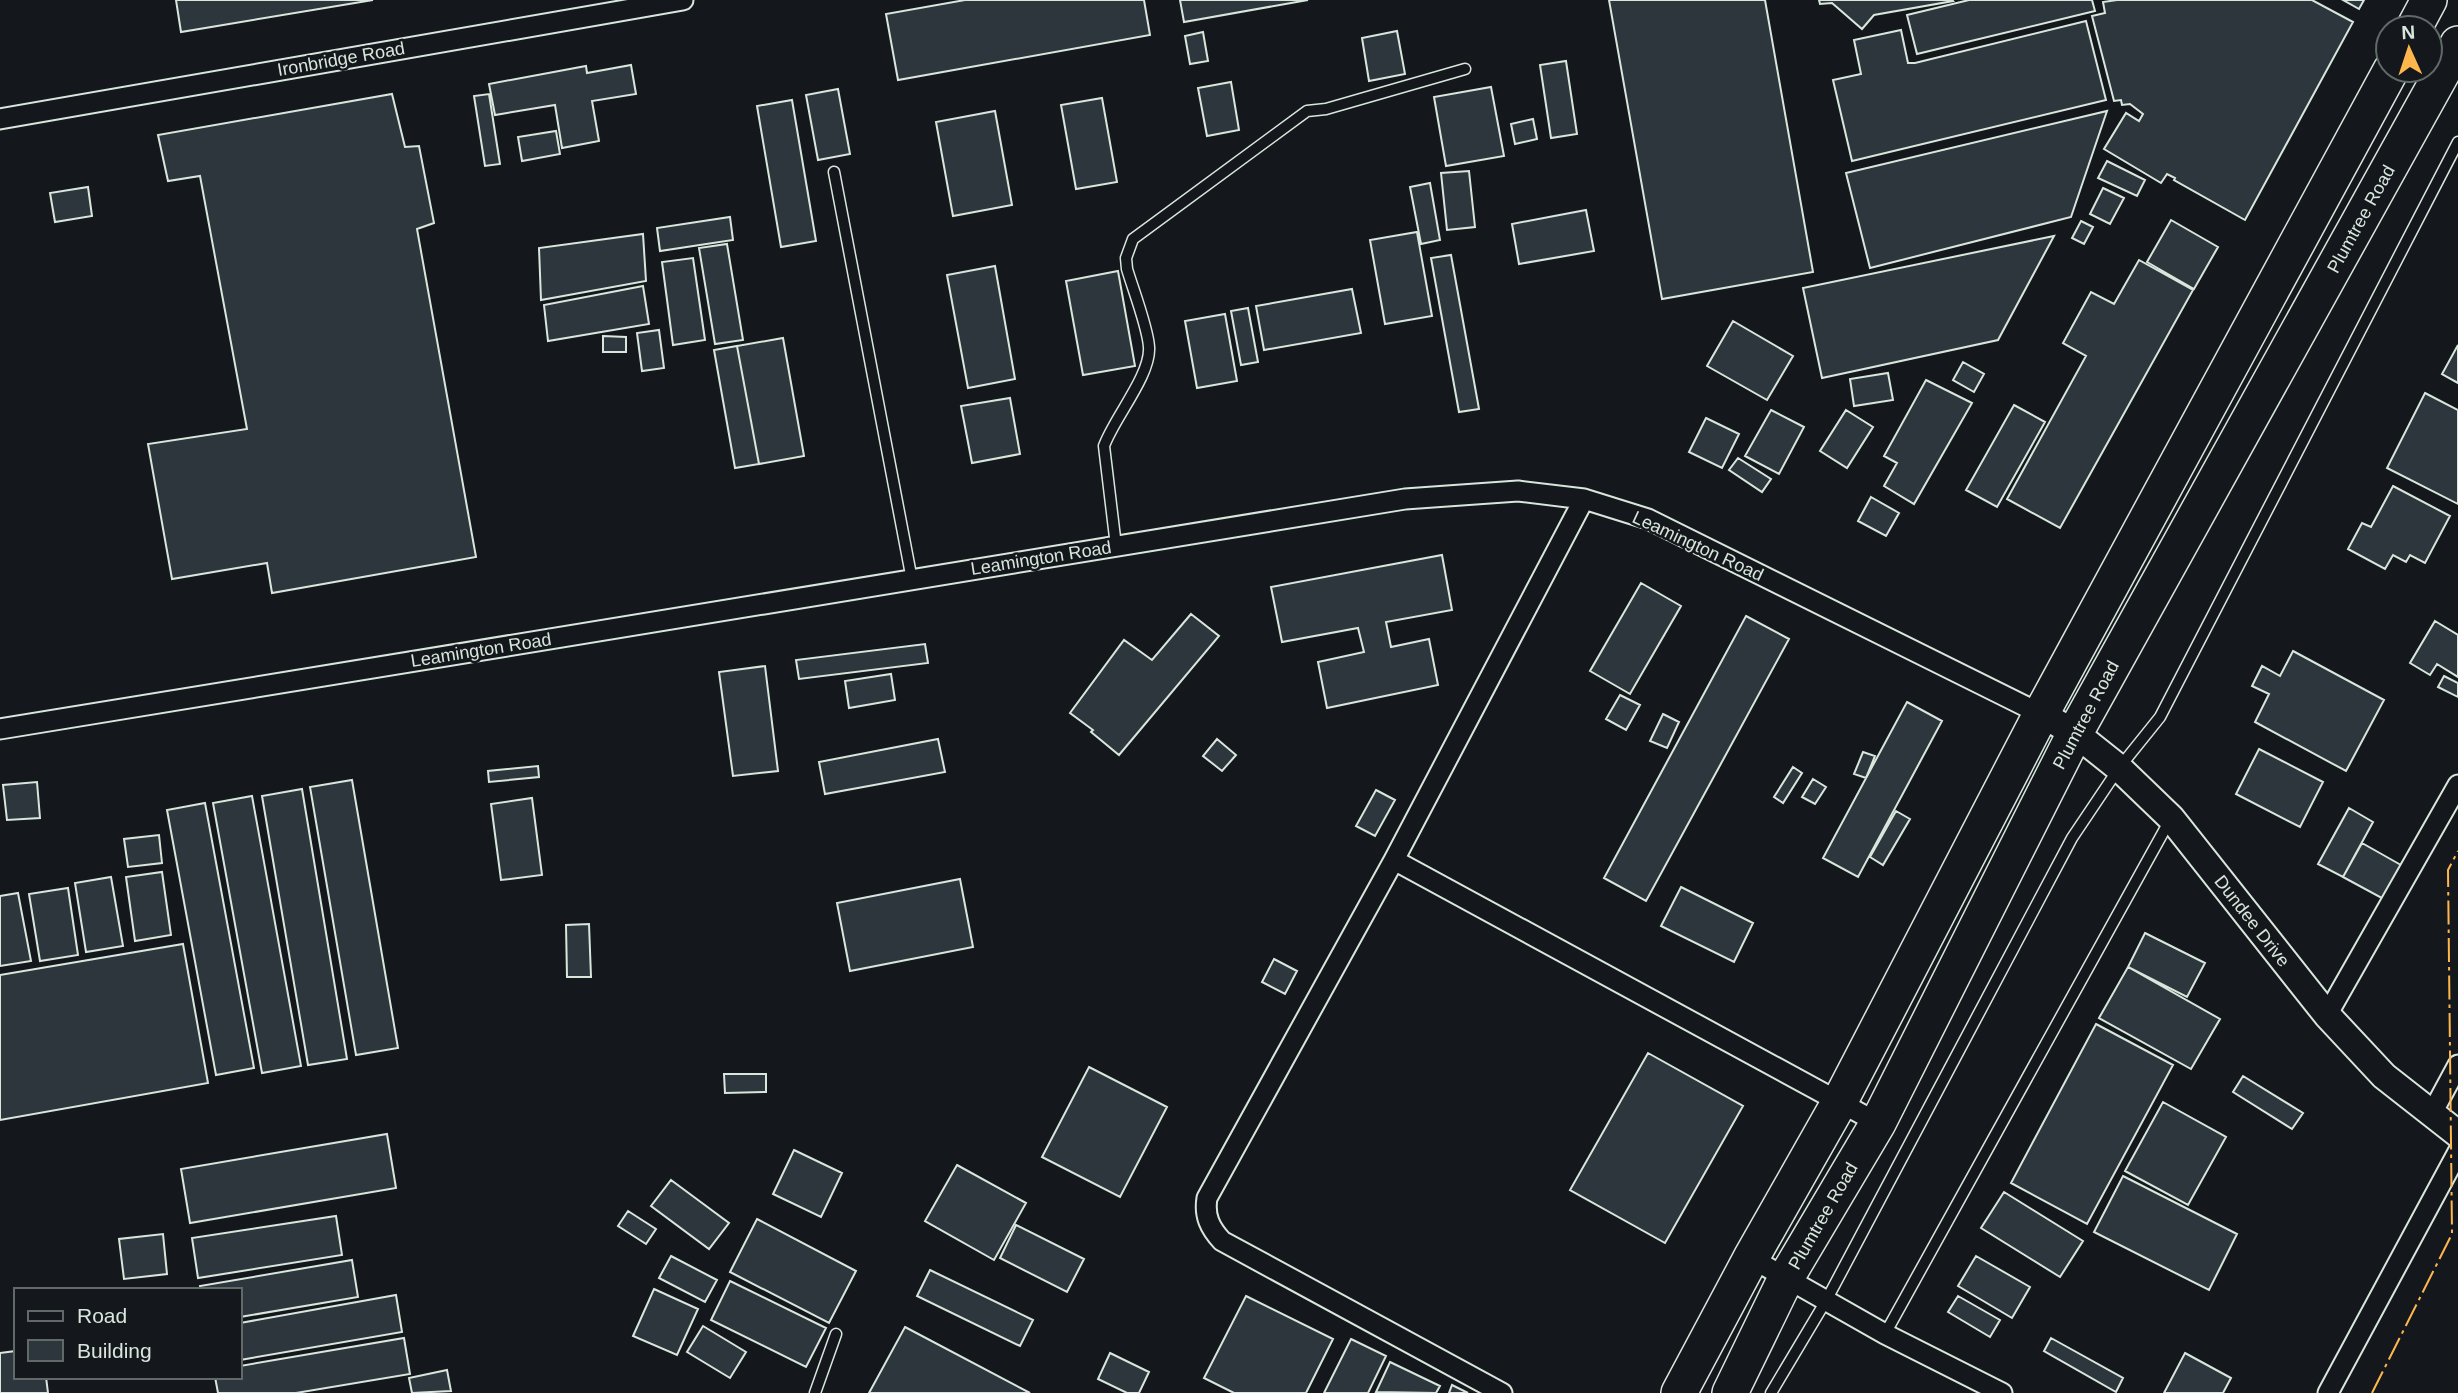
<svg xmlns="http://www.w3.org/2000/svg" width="2458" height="1393" viewBox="0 0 2458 1393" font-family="Arial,sans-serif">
	<rect width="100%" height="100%" fill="#14181c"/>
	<path fill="#2c363c" stroke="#d8e6dc" stroke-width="2" d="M176,0h197l-192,32z
		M965,0h179l6,35 -252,45 -12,-66z
		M1180,0h128l-124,22z
		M1609,0h156l48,272 -151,27z
		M1819,0h133l1,1 -79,14 -12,14 -30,-26 -12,1z
		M1969,0h123l3,11 -178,43 -10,-39z
		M2117,0h195l41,22 -108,198 -71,-40 1,-2 -8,-4 -6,9 -57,-34 22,-36 13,8 4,-7 -13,-10 -8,1 -1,-5 -7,1 -22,-85 13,-3 -2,-11z
		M2343,0h21l-5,9z
		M2086,21l20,79 -254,61 -19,-81 28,-6 -7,-34 47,-10 7,33h7z
		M1397,31l8,43 -36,7 -7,-43z
		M1203,32l5,29 -18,3 -5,-28z
		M1566,61l11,73 -26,4 -11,-73z
		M631,65l5,29 -44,7 7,40 -37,7 -7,-43 -60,10 -6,-31 97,-18 1,7z
		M1231,82l8,48 -32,6 -9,-48z
		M1491,87l13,69 -58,10 -12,-69z
		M838,89l12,65 -32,6 -12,-65z
		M392,94l13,53 14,-1 15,77 -17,6 59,328 -204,36 -5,-30 -95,16 -24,-135 99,-15 -47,-253 -32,5 -10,-46z
		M489,94l11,70 -15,2 -11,-70z
		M1102,98l15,84 -41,7 -15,-84z
		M792,100l24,141 -35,6 -24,-141z
		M995,111l17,94 -59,11 -17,-94z
		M2107,111l-36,106 -201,51 -24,-95z
		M1533,119l4,20 -22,5 -4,-20z
		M556,131l4,23 -38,7 -4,-24z
		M2107,161l38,19 -8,16 -39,-18z
		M1469,171l6,56 -28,3 -6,-57z
		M1430,183l10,57 -19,4 -11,-57z
		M88,187l4,29 -37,6 -5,-29z
		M2103,188l21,10 -14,26 -20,-10z
		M1586,210l8,41 -75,13 -7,-40z
		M730,217l3,23 -73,11 -3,-23z
		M2171,220l47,27 -24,42 -47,-27z
		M2081,221l12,6 -9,17 -12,-6z
		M1417,232l15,84 -47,8 -15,-84z
		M643,234l3,47 -105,19 -2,-52z
		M2054,236l-56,104 -176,38 -19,-90z
		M727,244l16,96 -28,4 -16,-96z
		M1451,255l28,154 -20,3 -28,-154z
		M693,258l12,82 -32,5 -11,-83z
		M2139,260l54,30 -133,238 -53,-29 79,-143 -23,-13 28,-51 23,12z
		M995,266l20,113 -47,9 -21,-113z
		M1118,271l17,95 -52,9 -17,-94z
		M643,286l6,38 -101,17 -4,-36z
		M1352,289l9,44 -97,17 -8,-44z
		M1248,308l10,54 -17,3 -10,-54z
		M1225,314l12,67 -40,7 -12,-67z
		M1733,321l60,35 -26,44 -60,-34z
		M659,330l5,38 -22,3 -5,-38z
		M603,336l23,1v15h-23z
		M783,338l21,118 -45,8 -22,-118z
		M2458,345v38l-16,-9z
		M737,346l22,118 -24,4 -21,-118z
		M1963,362l21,12 -10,18 -21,-12z
		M1888,373l5,27 -39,6 -4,-27z
		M1926,380l46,23 -58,101 -30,-18 13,-23 -13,-7z
		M2425,393l33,17v94l-71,-36z
		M1010,398l10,56 -48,9 -11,-57z
		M2014,405l31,17 -48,85 -31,-17z
		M1771,410l33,17 -25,47 -34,-18z
		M1846,410l27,17 -26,41 -27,-17z
		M1706,418l33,16 -17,34 -33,-16z
		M1738,458l33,21 -9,13 -33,-22z
		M2393,486l57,30 -25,47 -15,-8 -4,7 -13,-7 -8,14 -37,-20 14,-26 9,4z
		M1871,497l28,16 -13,23 -28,-15z
		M1442,555l10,55 -66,12 5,25 38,-8 9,46 -111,23 -9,-46 46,-10 -6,-24 -76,14 -11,-55z
		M1641,583l40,23 -51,88 -40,-23z
		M1191,614l28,22 -100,119 -28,-23 2,-2 -23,-17 54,-73 28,20z
		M1746,616l43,23 -143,262 -42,-23z
		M2435,621l23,14v42l-21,-13 -7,11 -20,-12z
		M925,644l3,19 -129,16 -3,-19z
		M2293,651l91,49 -38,71 -91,-49 14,-28 -17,-8 10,-20 18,10z
		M765,666l13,105 -45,5 -14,-104z
		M891,674l4,26 -46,8 -4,-27z
		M2444,676l14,7v14l-20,-10z
		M1620,695l20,10 -14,25 -20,-11z
		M1907,702l35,19 -84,156 -35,-19z
		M1663,714l16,8 -12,26 -17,-7z
		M938,739l7,33 -120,22 -6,-32z
		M1217,739l19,16 -14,16 -19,-15z
		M2259,749l64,33 -23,45 -64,-33z
		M1863,752l12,4 -9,22 -12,-4z
		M538,766l1,11 -50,5 -1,-11z
		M1793,767l9,6 -19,30 -9,-6z
		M1813,779l13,8 -11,17 -13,-7z
		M352,780l46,268 -42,7 -46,-268z
		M37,782l3,36 -33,2 -4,-35z
		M302,789l45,270 -39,6 -46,-269z
		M1376,790l19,10 -20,36 -19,-10z
		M252,796l49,270 -39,7 -49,-270z
		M532,798l10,77 -41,5 -10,-76z
		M205,803l49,265 -38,7 -49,-265z
		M2349,808l24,14 -30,55 -25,-13z
		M1896,811l14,8 -27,46 -13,-8z
		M159,835l3,28 -34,4 -4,-28z
		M2362,843l46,26 -19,33 -46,-25z
		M162,872l9,63 -36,6 -9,-64z
		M111,877l12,69 -37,6 -11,-69z
		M960,879l13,68 -123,24 -13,-68z
		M1681,887l72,36 -19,39 -73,-36z
		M68,888l10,67 -38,6 -11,-67z
		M18,893l13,68 -31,5v-70z
		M589,924l2,53h-24l-1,-52z
		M2145,933l60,30 -18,34 -59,-30z
		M183,944l25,139 -208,37v-145z
		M1274,959l23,12 -12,23 -23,-12z
		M2128,967l92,52 -29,50 -92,-51z
		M2096,1024l77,41 -86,159 -76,-41z
		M1648,1053l95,53 -78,137 -95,-53z
		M1089,1067l78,40 -47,90 -78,-40z
		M724,1074h42v18l-41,1z
		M2243,1076l60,37 -11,16 -59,-37z
		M2163,1102l63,35 -38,68 -63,-34z
		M387,1134l9,54 -206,35 -9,-54z
		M794,1150l48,23 -21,44 -48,-23z
		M957,1165l69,38 -32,57 -69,-39z
		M2123,1176l114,58 -28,56 -115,-58z
		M671,1180l58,43 -20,26 -58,-43z
		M2004,1192l79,49 -23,36 -79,-49z
		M628,1211l28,18 -10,15 -28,-18z
		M336,1216l6,39 -144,23 -6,-40z
		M757,1219l99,52 -27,52 -99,-51z
		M1016,1225l68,34 -17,33 -67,-34z
		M163,1234l4,40 -43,5 -5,-40z
		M671,1256l46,24 -12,22 -46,-24z
		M1976,1256l54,31 -18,31 -54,-32z
		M352,1260l6,37 -118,20v-27h-39l-1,-4z
		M930,1270l103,50 -13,26 -103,-50z
		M730,1281l96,47 -20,39 -95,-47z
		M654,1289l44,20 -21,46 -44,-19z
		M396,1295l6,37 -162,28v-37z
		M1246,1296l87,43 -27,54h-72l-30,-15z
		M1958,1296l42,24 -10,17 -42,-25z
		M703,1326l43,26 -16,26 -43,-26z
		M905,1327l125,66h-161z
		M404,1338l6,36 -114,19h-78l-3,-16h25v-11z
		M2051,1338l72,40 -7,14 -72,-41z
		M1351,1339l35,17 -18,37h-44z
		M16,1351v26h30l2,16h-48v-40z
		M1110,1353l39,19 -10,21h-12l-29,-14z
		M2185,1353l46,25 -8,15h-59z
		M1390,1362l50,24 -4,7 -60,-1z
		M447,1370l4,21 -39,2 -3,-15z
		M1452,1385l16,8h-19z"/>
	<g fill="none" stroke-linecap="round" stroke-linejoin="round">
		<defs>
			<path id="lane" d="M834,172l78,408
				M1116,546l-12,-100c10,-28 47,-71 45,-99 -1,-19 -16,-58 -22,-78l-1,-11 7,-19 174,-128 19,-2 139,-40
				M1885,1334l285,-514
				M815,1393l21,-59
				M1771,1393l56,-94 245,-461 47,-70 41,-51 298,-575"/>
			<path id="street" d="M0,119l683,-119
				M0,729l1405,-230 113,-8 66,8 64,20 393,195
				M1394,860l484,263
				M2327,1015l131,-230
				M2431,1115l27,-50
				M1751,1258l134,76 117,59
				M1502,1393l-280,-152c-12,-13 -18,-25 -15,-43l187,-338 190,-361
				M2328,1393l130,-241"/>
			<path id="secondary" d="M2041,714l34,19 44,35 52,50 156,197 57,61 74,58"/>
			<path id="highway" d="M2414,28l15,-28
				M1679,1393l72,-135 88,-155 202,-389 350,-644
				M1730,1393l56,-115 92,-155 197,-390 383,-689"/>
		</defs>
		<use href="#lane" stroke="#d8e6dc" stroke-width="13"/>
		<use href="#street" stroke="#d8e6dc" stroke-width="23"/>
		<use href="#secondary" stroke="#d8e6dc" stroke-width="30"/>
		<use href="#highway" stroke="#d8e6dc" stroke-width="38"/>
		<use href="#lane" stroke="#14181c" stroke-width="10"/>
		<use href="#street" stroke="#14181c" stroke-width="19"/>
		<use href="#secondary" stroke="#14181c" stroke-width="26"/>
		<use href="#highway" stroke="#14181c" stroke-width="35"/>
		<path stroke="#ffb74d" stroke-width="2" stroke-dasharray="24 5 3.5 5" stroke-linecap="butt" d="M2372,1393l80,-159 -4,-364 10,-19"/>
	</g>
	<g text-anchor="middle" stroke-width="5" stroke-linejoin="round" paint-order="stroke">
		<g font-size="18" fill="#d8e6dc" stroke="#14181c">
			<text transform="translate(341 59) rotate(-10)" y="6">Ironbridge Road</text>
			<text transform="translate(2361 219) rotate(-61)" y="6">Plumtree Road</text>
			<text transform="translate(1698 546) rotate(25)" y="6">Leamington Road</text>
			<text transform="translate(1041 558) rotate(-9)" y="6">Leamington Road</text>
			<text transform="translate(481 650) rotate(-9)" y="6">Leamington Road</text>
			<text transform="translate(2086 715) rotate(-62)" y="6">Plumtree Road</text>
			<text transform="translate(2252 921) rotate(52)" y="6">Dundee Drive</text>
			<text transform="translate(1823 1216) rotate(-60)" y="6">Plumtree Road</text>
		</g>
	</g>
	<rect x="14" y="1288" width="228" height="91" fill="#14181c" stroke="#626a69" stroke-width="2"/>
	<rect x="28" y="1311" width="35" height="10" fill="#14181c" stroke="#626a69" stroke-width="2"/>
	<text x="77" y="1323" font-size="21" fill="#d8e6dc">Road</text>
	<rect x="28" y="1340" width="35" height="21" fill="#2c363c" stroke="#626a69" stroke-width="2"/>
	<text x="77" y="1358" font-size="21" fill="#d8e6dc">Building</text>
	<g transform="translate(2409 49) rotate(357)"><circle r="33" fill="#14181c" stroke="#626a69" stroke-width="2"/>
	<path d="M0-5L12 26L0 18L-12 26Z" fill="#ffb74d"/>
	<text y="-10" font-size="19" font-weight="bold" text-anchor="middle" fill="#d8e6dc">N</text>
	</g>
</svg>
